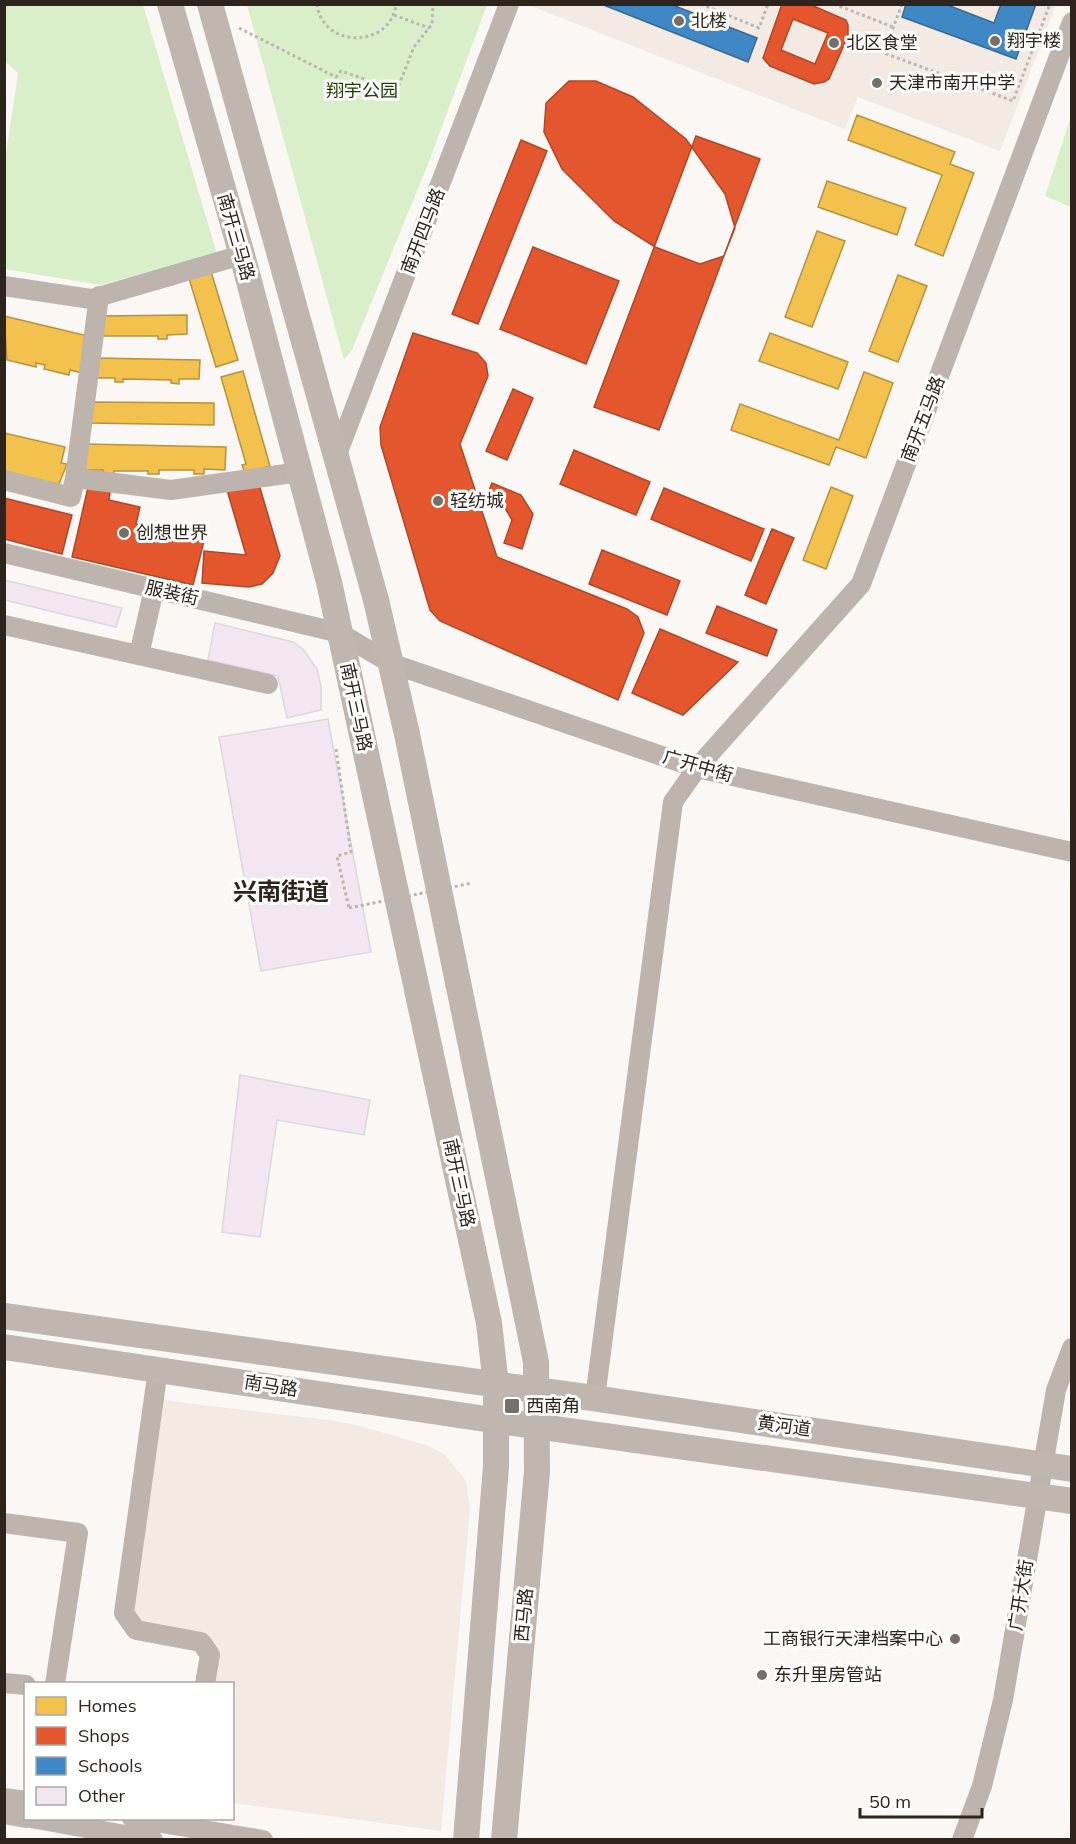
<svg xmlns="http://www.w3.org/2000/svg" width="1076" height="1844" viewBox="0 0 1076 1844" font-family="Mulish,'Noto Sans SC',sans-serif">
	<rect width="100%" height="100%" fill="#faf7f5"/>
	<path fill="#f3eae4" d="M528,5h528l-56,146 -142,-54 -13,32z
		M161,1400l175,21 28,6 65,19 15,8 22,27 4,27 -29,323 -208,-28 -1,-119 -32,-1 7,-44 -79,-16z"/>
	<path fill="#d9efca" d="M5,5h138l74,249 -117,31 -95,-16v-109l13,-87 -13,-12z
		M247,5h240l-59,159 -76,186 -8,10z
		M1071,116l1,91h-1l-26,-11z"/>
	<path fill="#f2c14e" stroke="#b7923f" stroke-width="1.5" d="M857,115l98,37 -5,12 24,9 -31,83 -28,-11 27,-70 -94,-35z
		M827,181l79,27 -9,27 -79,-28z
		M817,231l28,10 -33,86 -27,-10z
		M209,265l29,95 -22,7 -29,-95z
		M898,275l29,11 -29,76 -29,-11z
		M187,315v19l-20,1v4h-9v-3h-57l-1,-20z
		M4,316l84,20 -6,37 -12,-3 -1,5 -25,-6 1,-4 -9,-2v4l-29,-7z
		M770,333l78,29 -10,27 -79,-28z
		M96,358l104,2 -1,19h-20v5l-8,-1v-3l-48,-1v3h-8v-4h-19z
		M243,371l27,95 -25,7 -3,-8 4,-1 -25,-87z
		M864,372l29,11 -27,75 -30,-11 -7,18 -98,-35 9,-26 99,36z
		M89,402l125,1v22l-125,-2z
		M4,433l61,14 -4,16 6,1 -8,20 -55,-8z
		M84,444l142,3 -1,23 -21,-1v5h-10v-4h-35v4h-11v-3h-34v4h-11v-5h-19z
		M831,487l22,9 -27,73 -23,-9z"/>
	<path fill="#e4572e" stroke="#ad4829" stroke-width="1.5" fill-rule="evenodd" d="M782,4h27l37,16 2,5v11l-19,43 -5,3 -10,2 -44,-18 -7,-8zM793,19l35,14 -13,31 -34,-14z
		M569,81h27l37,16 53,42 39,55 10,34 -11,28 -24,8 -45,-17 -41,-26 -52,-52 -18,-37 2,-29z
		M696,136l64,23 -101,271 -65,-23z
		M521,140l26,11 -69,173 -26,-10z
		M533,247l86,34 -33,83 -86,-35z
		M413,333l64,20 9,10 2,13 -28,68 37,113 130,52 11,8 6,16 -26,67 -178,-79 -10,-11 -49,-165 -1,-18z
		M513,389l20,9 -26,62 -21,-9z
		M574,450l76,32 -14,33 -76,-31z
		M258,481l22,75 -7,17 -11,11 -13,3 -47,-4 2,-32 42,4 -19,-65z
		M89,483l22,2 -2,15 31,7 -4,17 68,17 -11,44 -121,-28z
		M492,483l29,12 12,19 -11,35 -18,-6 8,-23 -7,-12 -20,-8z
		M664,488l100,41 -13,32 -100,-42z
		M4,498l68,17 -10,39 -58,-15z
		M772,529l22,9 -28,66 -21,-9z
		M602,550l78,31 -13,34 -78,-31z
		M717,606l60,24 -10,26 -61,-23z
		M660,629l78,33 -55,53 -51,-22z"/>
	<path fill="#3f88c5" stroke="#3a6a93" stroke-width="1.5" d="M601,4h69l87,34 -9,24z
		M906,4h39l49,19 7,-19h35l-20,55 -114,-42z"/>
	<path fill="#f2e6f0" stroke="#ddd8db" stroke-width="1.5" d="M4,580l118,28 -6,19 -112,-27z
		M215,623l78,19 10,7 14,20 4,17v24l-34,8 -9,-42 -70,-16z
		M328,719l43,233 -110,19 -42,-234z
		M240,1075l130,25 -6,35 -87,-15 -17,117 -38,-5z"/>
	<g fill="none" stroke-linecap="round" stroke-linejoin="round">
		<path stroke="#bbb6b1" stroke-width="3" stroke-dasharray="3 3" stroke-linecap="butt" d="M317,4c5,45 74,45 79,0
			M701,4l58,24 9,-24
			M834,4l59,23
			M902,4l-18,49 129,48 37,-97
			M394,15l35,13
			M239,28l97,49 5,-6 56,19 17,-43 18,-23 1,-20
			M336,749l15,103 -14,4 12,52"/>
		<path stroke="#bdb4ae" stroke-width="20" d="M4,286l87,13 151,-44
			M336,457l173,-453
			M75,478l24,-182
			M4,480l67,17 4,-19 96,12 129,-18
			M4,553l336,80 50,30 307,105 375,84
			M4,625l264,59
			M139,655l15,-66
			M158,1369l-34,244 12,17 65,12 9,13 -5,29
			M595,1398l78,-596 24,-34 164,-184 211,-562
			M4,1523l74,10 -23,151
			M4,1683l22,2
			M4,1798l22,3
			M4,1814l22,4
			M31,1818l122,22
			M132,1818l131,22
			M962,1840l20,-54 21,-86 53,-310 16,-42"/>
		<path stroke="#beb6af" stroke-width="26" d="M170,4l72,251 87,327 160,741 7,62v81l-30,374
			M210,4l166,596 31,134 129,628 1,109 -33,369
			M4,1316l575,80 493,73
			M4,1347l509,76 559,78"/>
		<path stroke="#bbb6b1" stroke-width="3" stroke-dasharray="3 3" stroke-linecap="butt" d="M349,908l123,-25"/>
	</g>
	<g fill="#756e69" stroke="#fff" stroke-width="2">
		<circle cx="679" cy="21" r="6"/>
		<circle cx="995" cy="41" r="6"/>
		<circle cx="834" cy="43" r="6"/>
		<circle cx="877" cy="83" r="6"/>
		<circle cx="438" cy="501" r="6"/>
		<circle cx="124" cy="533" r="6"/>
		<rect x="504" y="1398" width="16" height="16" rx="3"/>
		<circle cx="955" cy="1639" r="6"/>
		<circle cx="762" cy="1675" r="6"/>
	</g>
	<g text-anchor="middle" stroke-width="6" stroke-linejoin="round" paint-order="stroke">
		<g font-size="18" fill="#2d241d" stroke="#fff" text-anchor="start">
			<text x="691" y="27">北楼</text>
			<text x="1007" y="47">翔宇楼</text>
			<text x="846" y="49">北区食堂</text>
			<text x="889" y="89">天津市南开中学</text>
			<text x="450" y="507">轻纺城</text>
			<text x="136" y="539">创想世界</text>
			<text x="526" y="1412">西南角</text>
			<text x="943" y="1645" text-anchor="end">工商银行天津档案中心</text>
			<text x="774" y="1681">东升里房管站</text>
		</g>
		<g font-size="18" fill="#1e4200" stroke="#fff">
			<text x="362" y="97">翔宇公园</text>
		</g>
		<g font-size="18" fill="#2d241d" stroke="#fff">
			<text transform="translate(423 231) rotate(-69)" y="6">南开四马路</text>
			<text transform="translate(236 237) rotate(74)" y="6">南开三马路</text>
			<text transform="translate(923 419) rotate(-69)" y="6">南开五马路</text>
			<text transform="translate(172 593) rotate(13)" y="6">服装街</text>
			<text transform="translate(356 707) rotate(78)" y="6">南开三马路</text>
			<text transform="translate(698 766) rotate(16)" y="6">广开中街</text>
			<text transform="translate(459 1183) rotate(78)" y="6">南开三马路</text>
			<text transform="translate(271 1386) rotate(9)" y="6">南马路</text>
			<text transform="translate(784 1426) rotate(8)" y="6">黄河道</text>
			<text transform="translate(1021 1595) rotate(-81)" y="6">广开大街</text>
			<text transform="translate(524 1615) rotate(-85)" y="6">西马路</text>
		</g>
		<g font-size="24" font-weight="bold" fill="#2d241d" stroke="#fff">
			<text x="281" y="900">兴南街道</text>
		</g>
	</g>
	<rect width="1076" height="1844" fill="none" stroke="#2d241d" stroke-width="12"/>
	<rect x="24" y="1682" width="210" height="138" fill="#ffffff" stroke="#aba7a5" stroke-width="1.5"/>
	<rect x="36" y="1697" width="30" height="18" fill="#f2c14e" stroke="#aba7a5" stroke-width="1.5"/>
	<text x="78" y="1712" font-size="18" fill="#2d241d">Homes</text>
	<rect x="36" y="1727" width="30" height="18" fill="#e4572e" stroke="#aba7a5" stroke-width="1.5"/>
	<text x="78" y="1742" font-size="18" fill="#2d241d">Shops</text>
	<rect x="36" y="1757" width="30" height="18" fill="#3f88c5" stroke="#aba7a5" stroke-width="1.5"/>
	<text x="78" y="1772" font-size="18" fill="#2d241d">Schools</text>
	<rect x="36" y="1787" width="30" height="18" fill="#f2e6f0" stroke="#aba7a5" stroke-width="1.5"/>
	<text x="78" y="1802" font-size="18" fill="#2d241d">Other</text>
	<path d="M860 1808v9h122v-9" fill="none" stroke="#2d241d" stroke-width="3"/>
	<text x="869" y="1808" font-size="18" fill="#2d241d" stroke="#ffffff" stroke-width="4.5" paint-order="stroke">50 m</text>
</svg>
